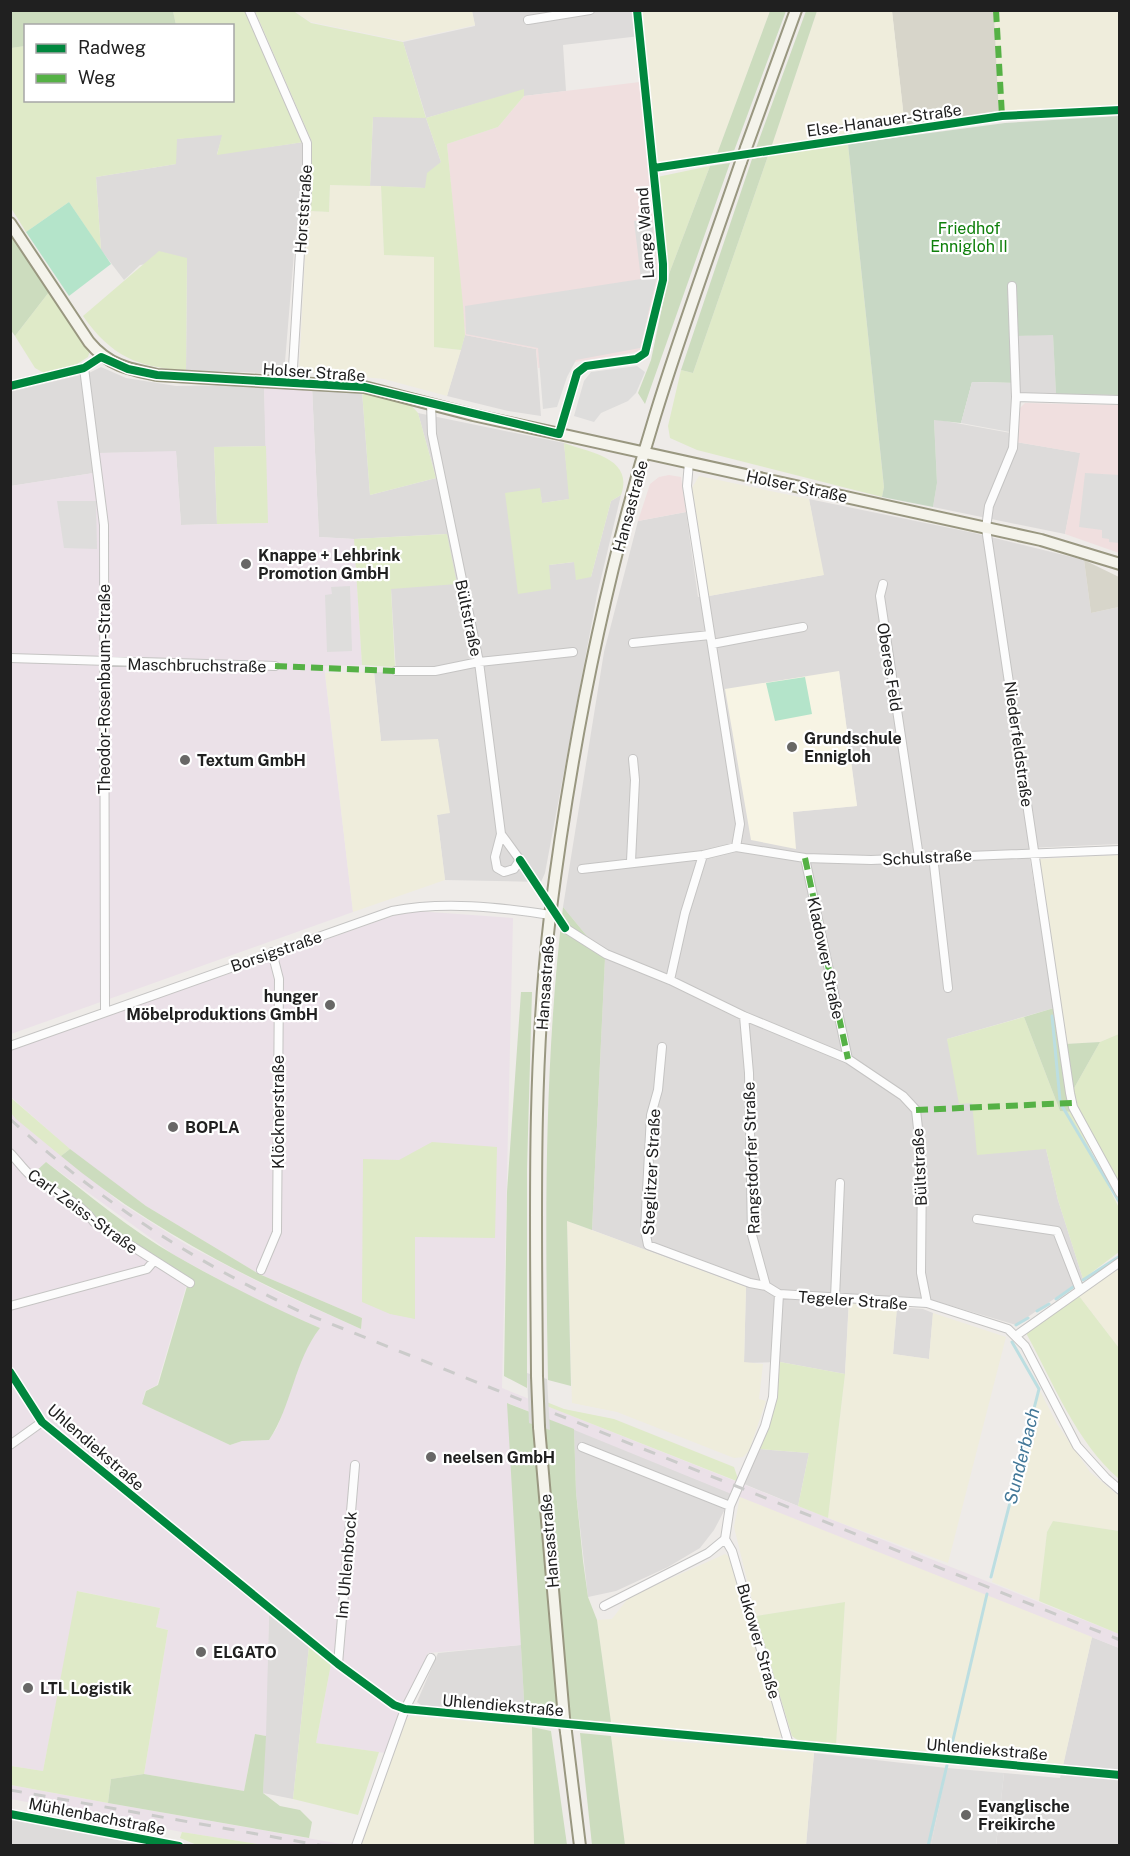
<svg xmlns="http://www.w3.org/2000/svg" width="1130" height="1856" viewBox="0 0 1130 1856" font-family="'Public Sans',sans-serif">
	<rect width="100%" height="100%" fill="#eeebe8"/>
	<path fill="#dddbda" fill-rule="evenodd" d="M472,11h163l5,25 -77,9 3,46 -42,5v-6l-98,28 15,44 -16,26 -55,-2 3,-69h53l-23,-75 72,-16z
		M223,134l-6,20 87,-12 -1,48 -8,51 -11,133 -98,-4 1,-112 -47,7 -16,15 -23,-30 -5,-73 80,-13v-25z
		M1053,334l3,60 -38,-1 -2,-57z
		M465,335l71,14 5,67 -33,-5 -61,-15z
		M101,367l25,11 50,8 88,-1 2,61 -52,1 3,77 -36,1 -5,-73 -77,1 1,19 -89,14 -1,-94 79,-19z
		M312,387l50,4 8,104 66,-17 -18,-65 146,30 6,56 -28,4 -2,-14 9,76 25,-3 17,15 20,-76 10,-6 -24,100 -52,278 -4,9 -96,-2 -8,-65 12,-3 -11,-72 -57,1 -7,-69 22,1 -5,-84 55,-55 -92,5 -35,-2z
		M934,419l82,15v8l65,11 -16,81 -132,-27 4,-24z
		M809,499l165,34 110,27 7,53 28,-6v237l-91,4 26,160 -107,31 25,64 74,46 12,51 25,79 -67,46 -74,-22 -93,-7 -4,78 -65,-12 -36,1 2,-76 -154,-57 13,-272 -42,-51 41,-255 34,-131 48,-9 12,85 11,-1 114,-21zM839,671l18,135 -64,6z
		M897,1307l26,2 10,4 -4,46 -36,-5z
		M574,1429l159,65 -19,36 -14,18 -32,19 -52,24 -28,6 -12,-105z
		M760,1449l49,4 -11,53 -54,-22z
		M269,1615l40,31 -16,153 -30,-6z
		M1092,1637l27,11v197l-123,1 8,-73 56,5z
		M521,1645l4,72 -104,-12 -4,-3 21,-49z
		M814,1753l133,15 -16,77 -125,1z
		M10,1819l137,24 -1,3 -135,-1z"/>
	<path fill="#f0dfdf" d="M640,82l20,194 -18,75 -104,17 -2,-19 -71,-14 -18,-191 51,-17 26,-31z
		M1025,403l94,2v148l-54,-19 15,-81 -64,-11 4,-34z
		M669,475l12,2 5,35 -48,9 12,-37 9,-7z"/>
	<path fill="#ebe1e8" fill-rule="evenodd" d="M264,385l48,2 7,150 35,2 8,126 -38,1 29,246 -342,122 -1,-548 90,-14 -1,-19 77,-2 5,74 86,-2z
		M416,911l97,7 -11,470 617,246v14l-270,-106 -341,-139 13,242 -93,8 -15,32 -8,35 -13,34 -76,-11 15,-79 -62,-49 -3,121 -11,-2 -11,57 -100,-17 24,-144 -12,-3 4,-19 -82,-17 -35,180 -32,-5 -1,-653 112,91 65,41 91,47 83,37 1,-11 -103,-44 -113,-68 -63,-45 -72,-64v-47l385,-135zM46,1162l128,93 90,49 56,24 -13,16 -30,84 -8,12 -27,1 -12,4 -88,-41 3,-13 12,-6 30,-102 -153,-109z
		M10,1785l98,18 239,42h-83l-82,-13 -171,-33z"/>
	<path fill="#f7f4e4" d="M839,671l18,135 -64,6 3,37 -45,-9 -26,-151z"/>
	<path fill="#d7d5ca" d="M892,11h102l5,100 -94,17z
		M1084,560l35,17v30l-28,6z"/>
	<path fill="#efeddc" d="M288,11h184l3,14 -72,16 -92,-19 -15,-10z
		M640,11h130l-53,143 -60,10z
		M817,11h75l13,117 -133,17z
		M994,11h125v94l-120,6z
		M330,185l51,1 3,69 50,2v90l27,3 -14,46 -63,-17 -85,-8 6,-116 5,-44 19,1z
		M699,476l110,23 15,76 -115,21 -17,-108z
		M374,672l7,69 57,-2 12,74 -13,2 8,65 -92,32 -28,-239z
		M1119,855v179l-19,8 -35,2 -27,-185z
		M567,1221l179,66 -2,75 19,2 -4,35 7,2 -17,50 -6,6 -9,1 -117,-46 -45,-9z
		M1119,1268v80l-40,-52z
		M849,1303l48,4 -4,47 36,5 4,-46 73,24 -58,226 -120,-45 17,-144z
		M1040,1391l17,33 33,48 29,24v35l-66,-10 -6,11 -8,69 -47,-19z
		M740,1497l352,140 -29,129 -227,-20 9,-144 -89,14 -22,-89z
		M725,1554l6,4 52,174 -3,5 -5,3 -164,-18 -14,-102 15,-1 17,-22z
		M412,1716l120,11 2,118 -173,1 31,-92 13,-34z
		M611,1736l203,17 -8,92h-181z"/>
	<path fill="#dfeac8" d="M173,11h74l57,131 -87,13 5,-20 -45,4 -1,25 -80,13 5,73 -32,-48 -43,30 -15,-24 -1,-160 15,-2 1,54h206v-74l-56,-1z
		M255,11l40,1 16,11 92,19 23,76 98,-29v7l-26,31 -51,17 16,161 2,30 -4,15 -27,-3v-90l-50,-2 -3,-69 44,2 2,-15 14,-11 -15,-44 -53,-1 -3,69 -40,-1 -1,27 -19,-1 2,-69z
		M848,144l36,343 -2,10 -185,-47 -27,-12 -2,-12 13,-56 12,3 75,-217z
		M710,166l-41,108 -12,-97z
		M159,251l28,7 -1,112c-48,-2 -75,-14 -103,-54z
		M49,292l41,59 -2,6 -11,7 -33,9 -9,-5 -20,-32z
		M362,391l49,14 7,8 18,65 -66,17z
		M564,443c27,10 70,15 57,52l-10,6 -20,76 -15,3 -2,-18 -25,3 2,24 -33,5 -13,-101 35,-5 2,15 27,-4z
		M266,446l2,77 -51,1 -3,-77z
		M447,534l10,50 -66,5 4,78 -33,-2 -8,-126z
		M1024,1017l36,94 12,1 47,96v44l-36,27 -25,-79 -12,-51 -69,6 -5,-52 -13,1 -12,-65z
		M1119,1034v150l-38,-69 -8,-25 27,-48z
		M10,1097l60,52 -9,7 -45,-37 -5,-6z
		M432,1142l65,5 -2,91 -80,-1v82l-25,-5 -28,-12 1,-143 36,1z
		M1079,1296l40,52v131c-43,-37 -66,-97 -93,-146z
		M780,1362l65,12 -17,144 -30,-12 11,-53 -49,-4c12,-29 18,-56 20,-87z
		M539,1399l25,10 50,10 120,48 5,15 -200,-79z
		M1053,1521l66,10v103l-80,-33 8,-69z
		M77,1591l83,17 -4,19 12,3 -24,144 -33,5 -3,24 -97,-18v-19l32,5z
		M845,1602l-9,144 -36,-4 -8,-6 -36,-120z
		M309,1646l22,18 -15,79 63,9 -21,63 -65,-16z
		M182,1832l82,13h-67l-17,-7z"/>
	<path fill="#ccdcbe" d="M10,11h163l3,14 -150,1 -1,20 -14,2z
		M770,11h16l-52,140 -17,3z
		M806,11h11l-45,134 -16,3z
		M768,156l-75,217 -12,-3 71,-211z
		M730,163l-85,241 -7,-11 13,-33 18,-86 41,-108z
		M10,233l39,59 -34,44 -5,-7z
		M563,907l42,51 -13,272 -25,-9 4,165 -23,-6c-3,-159 -4,-315 15,-473z
		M521,992h11l-5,177v219l-23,-12 3,-184z
		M1054,1008l18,104 -12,-1 -36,-94z
		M1100,1042l-27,48 -8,-46z
		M70,1149l76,57 113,68 103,44 -1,11c-107,-47 -210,-98 -300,-173z
		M46,1162c42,32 84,68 130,94 47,27 95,51 144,72 -26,33 -28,78 -51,112l-27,1 -12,4 -88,-41 4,-13 12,-6 30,-102 -28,-17 -127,-92z
		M507,1403l67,26 2,63 7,69 5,36 9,23 14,102 -86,-5z
		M532,1727l19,4 16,114h-33z
		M580,1733l31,3 14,109h-33z
		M255,1734l11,2 -3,57 17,13 20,4 12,12 -3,16 -201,-35 3,-24 33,-5 100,17z"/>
	<path fill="#c8d8c5" d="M1119,116v279l-63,-1 -3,-59 -37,1 2,47 -46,-1 -11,41 -27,-3 3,63 -4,24 -51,-10 2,-10 -36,-343 157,-21z"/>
	<path fill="#b4e4ca" d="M69,202l42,62 -42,32 -43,-64z
		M805,677l7,37 -37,7 -9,-38z"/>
	<path fill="#dedddc" d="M652,219l5,57 -17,72 -64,12 -9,17 -10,30 -14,2 -5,-61 -72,-14 -1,-28 176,-27 -7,-58z
		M637,366l8,6 -9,21 -8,8 -27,12 -7,9 -20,-6 10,-35 7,-9z
		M972,382l41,1 -3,49 -49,-9z
		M1085,473l34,2v68l-10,-1v-3l-7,-1v-8l-23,-3z
		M57,501h39l1,48 -33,-1z
		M350,586l2,65 -25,1 -2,-57 7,-1 -1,-7z
		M947,1768l57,5 -8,72h-65z"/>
	<path fill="#dddcdb" d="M527,1373l20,6 3,51 -21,-7z"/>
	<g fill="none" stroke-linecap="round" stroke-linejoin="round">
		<path stroke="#bcdee1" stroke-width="3" d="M1052,1016l8,84
			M1062,1106l58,97
			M1083,1280l37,-24
			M1056,1299l17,-12
			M1037,1311l12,-7
			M1016,1325l12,-7
			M991,1577l48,-188 -27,-47
			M949,1757l38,-163
			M928,1846l19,-81"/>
		<defs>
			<path id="minor" d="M249,10l58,133v55l-7,54 -8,132
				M528,20l62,-10
				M654,168l348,-52 118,-6
				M1012,286l4,111 -3,51 -24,58 -3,22 84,565 3,14 47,86
				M84,368l20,157 1,487
				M10,386l74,-18 17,-11
				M1016,397l104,3
				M431,403l1,31 47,228 22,172 19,26 -6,9 -10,3 -7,-4 -2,-11 6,-23
				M559,434l18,-61 9,-7 50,-7 9,-6 18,-73v-16l-26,-254
				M689,462l-2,24 53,338 -4,23
				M883,584l-3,12 39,261
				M633,643l77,-8
				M712,644l91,-17
				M10,658l265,8
				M396,671h39l44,-9 94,-10
				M933,856l15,132
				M805,858l43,201
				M631,861l4,-81 -2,-21
				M582,869l121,-14 33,-8 69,11 66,2 249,-10
				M565,928l41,26 64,26 74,36 104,43 55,37 13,14 6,55 -1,108 6,30
				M670,980l15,-67 18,-58
				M744,1016l5,57 3,162 14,51 13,8 148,9 81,26 17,17 52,100 29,32 14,12
				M10,1046l382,-135c51,-10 107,-4 158,4
				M662,1047l-4,43 -7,25 -6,115 3,15 102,38 16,3
				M10,1153c7,7 13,16 20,22 21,18 47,23 64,47l96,61
				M977,1219l80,12 23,59
				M261,1270l16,-38 2,-253 -7,-27
				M835,1298l5,-115
				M10,1306l137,-37 6,-7
				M1017,1335l103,-73
				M10,1372l32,50 296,242 56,41 11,4 715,66
				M10,1445l32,-23
				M582,1447l148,59
				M725,1539l7,12 57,194
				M604,1606l104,-53 17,-14 5,-33 35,-80 8,-29 6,-103
				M338,1664l17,-199
				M10,1814l169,32
				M356,1846l49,-137 26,-51"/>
			<path id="secondary" d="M746,148l50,-138
				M10,223l79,119c19,23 39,27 68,33l207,12 109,28 568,125 79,24
				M537,1376c-1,-153 -5,-308 13,-460 21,-167 55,-339 105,-500 26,-85 57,-169 86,-254
				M539,1427l25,291
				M566,1732l14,114"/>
		</defs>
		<use href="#minor" stroke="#c5c4c3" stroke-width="10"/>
		<use href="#secondary" stroke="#999780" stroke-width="14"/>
		<use href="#minor" stroke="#fcfcfc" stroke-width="8"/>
		<use href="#secondary" stroke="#f4f3eb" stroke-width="10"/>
		<path stroke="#cbcbca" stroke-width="3" stroke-dasharray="12 12" stroke-linecap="butt" d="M10,1119c90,83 179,139 289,192l821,329
			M10,1790l314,56"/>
		<defs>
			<path id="secondary-bridge" d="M741,162l5,-14
				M537,1376l2,51
				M564,1718l2,14"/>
		</defs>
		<use href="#secondary-bridge" stroke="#999780" stroke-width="14" stroke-linecap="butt"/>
		<use href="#secondary-bridge" stroke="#f4f3eb" stroke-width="10"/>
		<path stroke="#55b145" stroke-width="6" stroke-dasharray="12 6" stroke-linecap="butt" d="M996,10l6,106
			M275,666l121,5
			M805,858l43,201
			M916,1110l156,-7"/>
		<defs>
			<path id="cycleway" d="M654,168l348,-52 118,-6
				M10,386l74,-18 17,-11 27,12 29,6 207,12 195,47 18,-61 9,-7 50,-7 9,-6 18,-73v-16l-26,-254
				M520,860l45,68
				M10,1372l32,50 296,242 56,41 11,4 715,66
				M10,1814l169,32"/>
		</defs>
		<use href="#cycleway" stroke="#fff" stroke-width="11"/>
		<use href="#cycleway" stroke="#00873e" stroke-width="8"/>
	</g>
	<g fill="#686766" stroke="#fff" stroke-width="2">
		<circle cx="246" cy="564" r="6"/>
		<circle cx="792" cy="747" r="6"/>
		<circle cx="185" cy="760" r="6"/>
		<circle cx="330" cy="1005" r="6"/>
		<circle cx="173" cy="1127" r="6"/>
		<circle cx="431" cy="1457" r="6"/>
		<circle cx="201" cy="1652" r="6"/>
		<circle cx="28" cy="1688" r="6"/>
		<circle cx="966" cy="1815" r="6"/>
	</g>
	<g text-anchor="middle" stroke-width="4.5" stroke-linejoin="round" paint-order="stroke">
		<g font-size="16" fill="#202020" stroke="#fff">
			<text transform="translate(884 120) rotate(-8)" y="6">Else-Hanauer-Straße</text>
			<text transform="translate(303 209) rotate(-86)" y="6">Horststraße</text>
			<text transform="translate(645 233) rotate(-94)" y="6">Lange Wand</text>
			<text transform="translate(314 372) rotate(4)" y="6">Holser Straße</text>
			<text transform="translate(797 486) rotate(12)" y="6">Holser Straße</text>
			<text transform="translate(630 506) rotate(-75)" y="6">Hansastraße</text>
			<text transform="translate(469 618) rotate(78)" y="6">Bültstraße</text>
			<text transform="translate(197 665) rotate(1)" y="6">Maschbruchstraße</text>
			<text transform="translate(890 667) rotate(81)" y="6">Oberes Feld</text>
			<text transform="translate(104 689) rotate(-90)" y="6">Theodor-Rosenbaum-Straße</text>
			<text transform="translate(1019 744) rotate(82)" y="6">Niederfeldstraße</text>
			<text transform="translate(927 857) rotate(-3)" y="6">Schulstraße</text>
			<text transform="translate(276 951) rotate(-19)" y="6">Borsigstraße</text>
			<text transform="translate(826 958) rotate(78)" y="6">Kladower Straße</text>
			<text transform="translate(545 983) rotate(-86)" y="6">Hansastraße</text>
			<text transform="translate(278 1112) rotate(-90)" y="6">Klöcknerstraße</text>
			<text transform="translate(751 1158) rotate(-92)" y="6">Rangstdorfer Straße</text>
			<text transform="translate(919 1167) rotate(-93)" y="6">Bültstraße</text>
			<text transform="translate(651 1172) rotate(-87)" y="6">Steglitzer Straße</text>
			<text transform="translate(83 1211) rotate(36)" y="6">Carl-Zeiss-Straße</text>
			<text transform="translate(853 1300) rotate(4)" y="6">Tegeler Straße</text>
			<text transform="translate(96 1447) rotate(41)" y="6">Uhlendiekstraße</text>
			<text transform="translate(549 1541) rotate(-95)" y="6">Hansastraße</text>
			<text transform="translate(346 1565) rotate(-85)" y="6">Im Uhlenbrock</text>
			<text transform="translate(759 1641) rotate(74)" y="6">Bukower Straße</text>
			<text transform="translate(503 1705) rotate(5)" y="6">Uhlendiekstraße</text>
			<text transform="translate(987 1749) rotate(5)" y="6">Uhlendiekstraße</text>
			<text transform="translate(97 1816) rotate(11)" y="6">Mühlenbachstraße</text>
		</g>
		<g font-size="16" fill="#10800c" stroke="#fff">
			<text x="969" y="234">Friedhof<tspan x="969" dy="18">Ennigloh II</tspan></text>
		</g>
		<g font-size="16" font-weight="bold" fill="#202020" stroke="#fff" text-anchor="start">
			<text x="258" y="561">Knappe + Lehbrink<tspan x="258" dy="18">Promotion GmbH</tspan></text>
			<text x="804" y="744">Grundschule<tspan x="804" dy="18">Ennigloh</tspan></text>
			<text x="197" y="766">Textum GmbH</text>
			<text x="318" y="1002" text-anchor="end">hunger<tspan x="318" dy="18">Möbelproduktions GmbH</tspan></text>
			<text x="185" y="1133">BOPLA</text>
			<text x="443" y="1463">neelsen GmbH</text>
			<text x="213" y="1658">ELGATO</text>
			<text x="40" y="1694">LTL Logistik</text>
			<text x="978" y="1812">Evanglische<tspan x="978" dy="18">Freikirche</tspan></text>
		</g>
		<g font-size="18" font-style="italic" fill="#437898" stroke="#fff">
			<text transform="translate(1022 1456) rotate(-76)" y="6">Sunderbach</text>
		</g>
	</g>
	<rect width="1130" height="1856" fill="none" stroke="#202020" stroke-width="24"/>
	<rect x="24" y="24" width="210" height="78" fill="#ffffff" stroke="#a6a6a6" stroke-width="1.5"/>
	<rect x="36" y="44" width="30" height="9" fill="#00873e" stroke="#a6a6a6" stroke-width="1.5"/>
	<text x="78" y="54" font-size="18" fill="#202020">Radweg</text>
	<rect x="36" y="74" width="30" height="9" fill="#55b145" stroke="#a6a6a6" stroke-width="1.5"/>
	<text x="78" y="84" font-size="18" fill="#202020">Weg</text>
</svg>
